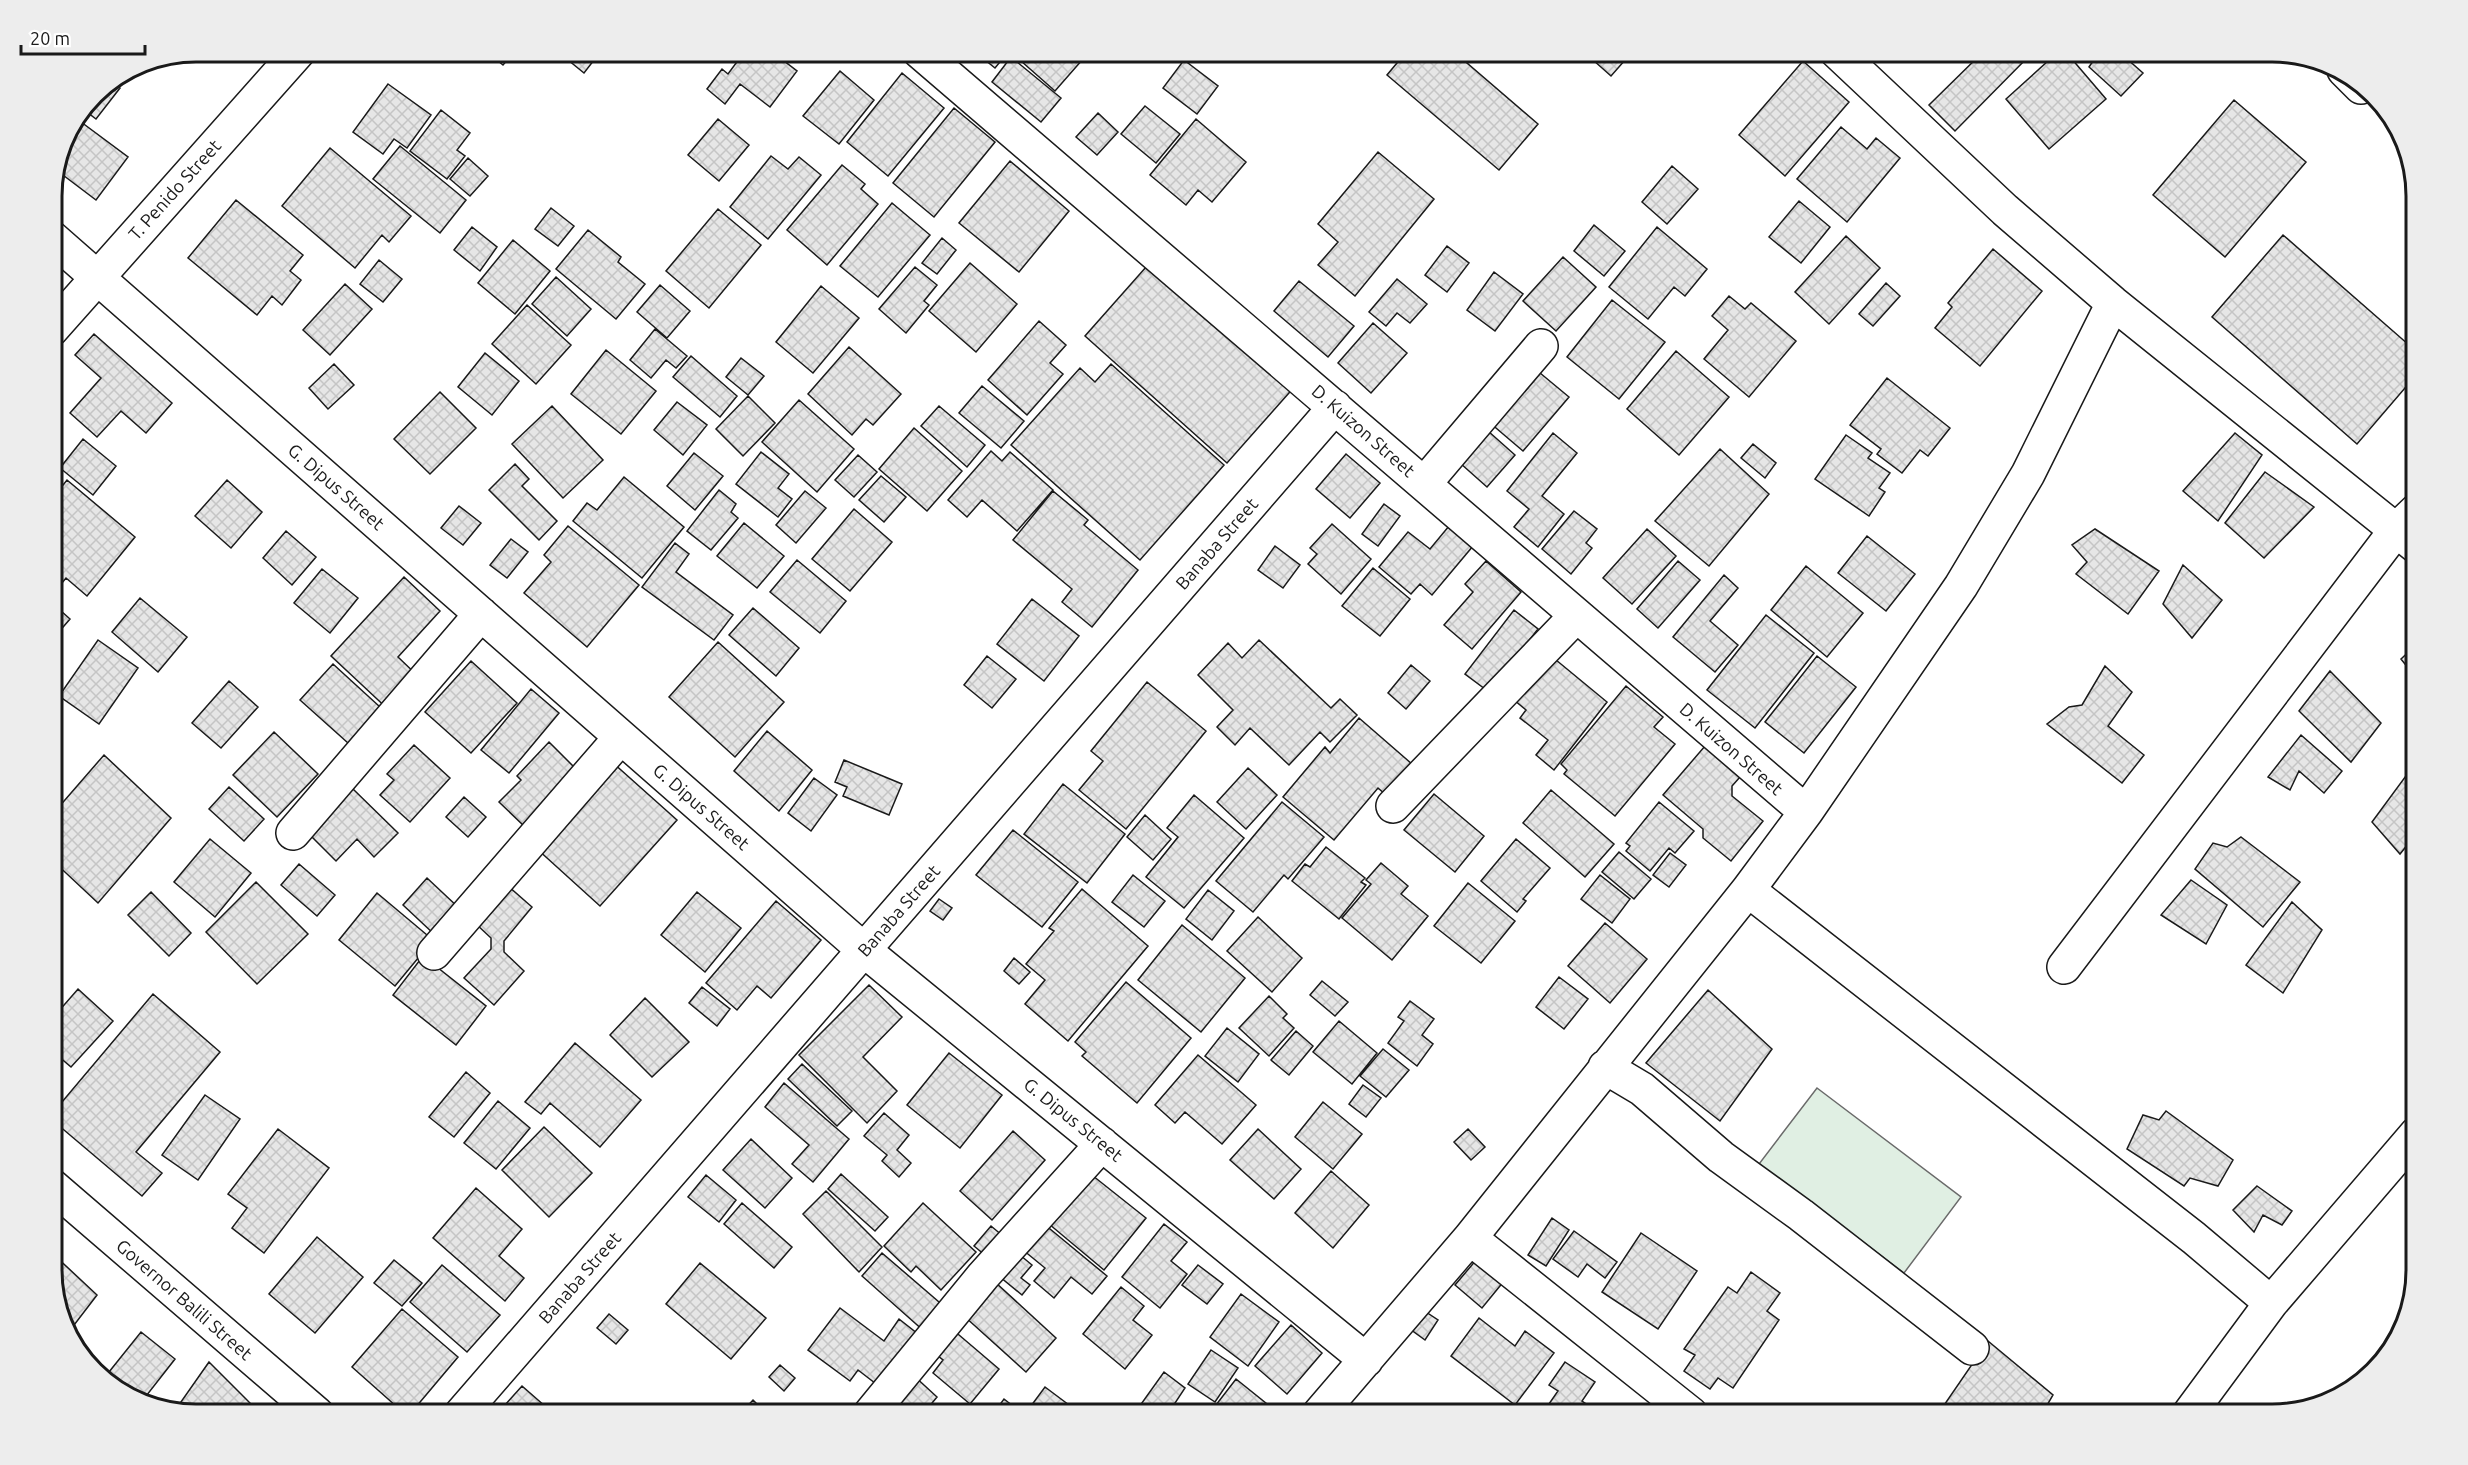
<svg xmlns="http://www.w3.org/2000/svg" width="2468" height="1465" viewBox="0 0 2468 1465" font-family="Ubuntu,sans-serif">
	<defs>
		<pattern id="building-cross-hatch" width="8" height="8" patternUnits="userSpaceOnUse" patternTransform="scale(1.5)"><rect width="8" height="8" fill="#e6e6e6"/><path d="M0 0l8 8M0 8l8-8" fill="none" stroke="#c5c5c5"/></pattern>
	</defs>
	<rect width="100%" height="100%" fill="#fff"/>
	<path fill="#e0efe3" stroke="#6a6a6a" stroke-width="1.5" d="M1817,1088l144,109 -57,76 -145,-109z"/>
	<path fill="url(#building-cross-hatch)" stroke="#1a1a1a" stroke-width="1.5" d="M424,51h17l-7,9z
		M486,51h29l-12,14z
		M557,51h44l-17,22z
		M745,51h26l26,20 -27,36 -30,-23 -15,20 -18,-15 15,-20 6,5z
		M974,51h35l-14,17z
		M1030,51h60l-35,40 -34,-30z
		M1407,51h46l85,73 -39,46 -112,-95z
		M1583,51h50l-22,25z
		M1943,51h22l-10,11z
		M1984,51h42l4,4 -75,76 -26,-26z
		M2059,51h6l41,48 -57,50 -43,-50z
		M2082,51h36l25,22 -22,23 -32,-29 4,-6z
		M1011,57l50,41 -20,24 -49,-40z
		M1184,60l34,26 -21,28 -34,-26z
		M1803,61l46,41 -64,74 -46,-41z
		M840,71l34,29 -35,44 -36,-28z
		M902,73l42,35 -56,68 -41,-34z
		M112,81l8,7 -24,31 -13,-10 11,-16z
		M388,84l43,31 -24,33 -13,-9 -11,15 -30,-22z
		M2234,100l72,62 -81,95 -72,-62z
		M1145,106l35,28 -24,29 -35,-29z
		M954,108l41,34 -61,75 -41,-34z
		M441,110l29,23 -13,17 8,6 -18,23 -37,-28z
		M1098,113l20,19 -21,23 -21,-18z
		M77,119l51,38 -32,43 -41,-31 7,-29z
		M718,119l31,26 -30,36 -31,-26z
		M1196,119l50,43 -34,40 -14,-12 -12,15 -36,-30z
		M1841,127l26,22 9,-11 24,20 -53,64 -50,-43z
		M400,146l66,54 -26,33 -67,-54z
		M330,148l81,68 -22,26 -7,-7 -27,33 -73,-62z
		M1378,152l56,47 -79,97 -37,-31 20,-23 -20,-18z
		M771,156l17,13 11,-12 22,18 -53,64 -38,-32z
		M468,158l20,18 -18,20 -20,-17z
		M1010,161l59,50 -50,61 -60,-49z
		M842,165l23,19 -4,5 17,15 -51,61 -40,-35z
		M1672,166l26,23 -31,35 -25,-22z
		M236,200l67,55 -13,16 11,9 -19,25 -10,-9 -15,19 -69,-57z
		M1799,201l31,26 -29,36 -32,-26z
		M892,203l38,32 -52,62 -38,-31z
		M551,208l23,18 -16,20 -23,-17z
		M718,209l43,36 -52,63 -43,-37z
		M1594,225l31,26 -21,25 -30,-25z
		M472,227l25,20 -17,24 -26,-21z
		M1657,227l50,42 -22,27 -11,-9 -26,32 -39,-32z
		M588,230l33,27 -3,5 27,22 -29,35 -60,-50z
		M2283,235l134,117v22l-60,70 -145,-127z
		M1846,236l34,32 -51,56 -34,-32z
		M942,238l14,12 -19,24 -15,-11z
		M513,240l37,31 -35,43 -37,-31z
		M1447,246l22,17 -22,29 -22,-17z
		M1993,249l49,42 -62,75 -45,-38 17,-21 -4,-4z
		M1563,257l33,30 -40,44 -33,-30z
		M1154,258l142,127 -69,78 -142,-127z
		M379,260l23,19 -19,23 -23,-18z
		M970,263l47,41 -41,48 -47,-41z
		M915,267l22,18 -13,16 5,4 -23,28 -27,-24z
		M1494,272l29,22 -28,37 -28,-21z
		M556,277l35,32 -24,27 -35,-32z
		M1397,279l30,25 -17,19 -13,-10 -11,13 -17,-14z
		M1299,281l55,45 -26,31 -54,-46z
		M1886,283l14,13 -27,30 -14,-12z
		M345,284l27,25 -42,46 -27,-25z
		M660,285l30,26 -23,27 -30,-26z
		M821,286l38,32 -46,55 -37,-31z
		M1729,296l16,13 6,-6 45,38 -47,56 -45,-38 24,-29 -16,-14z
		M1612,300l53,42 -46,57 -52,-42z
		M527,305l44,40 -35,39 -44,-40z
		M1039,321l27,24 -16,18 13,11 -36,41 -39,-35z
		M1373,323l34,30 -36,40 -33,-30z
		M655,329l32,27 -11,12 -10,-8 -15,18 -21,-18z
		M94,334l78,69 -26,30 -25,-22 -24,26 -27,-24 31,-35 -26,-23z
		M849,347l52,47 -28,31 -7,-6 -14,16 -44,-41z
		M606,350l50,41 -35,43 -50,-40z
		M1676,351l53,46 -50,58 -52,-46z
		M485,353l34,28 -27,34 -34,-28z
		M691,356l46,40 -17,21 -47,-40z
		M741,358l23,18 -16,19 -22,-18z
		M1528,363l41,34 -46,54 -40,-34z
		M334,364l20,21 -26,24 -19,-21z
		M1111,364l113,101 -84,95 -129,-115 69,-77 15,14z
		M1887,378l63,50 -22,28 -8,-6 -18,23 -25,-19 4,-5 -31,-24z
		M982,386l42,35 -23,27 -42,-35z
		M440,392l36,36 -46,46 -36,-35z
		M748,396l27,27 -32,33 -27,-27z
		M799,400l55,49 -37,43 -55,-50z
		M677,402l30,23 -24,30 -29,-25z
		M552,406l51,54 -40,38 -51,-54z
		M939,406l46,39 -18,22 -46,-41z
		M1479,423l36,32 -28,32 -36,-32z
		M914,428l48,43 -35,40 -48,-42z
		M1553,433l24,20 -35,43 22,18 -26,33 -24,-20 15,-18 -22,-18z
		M2235,433l27,22 -44,66 -35,-30z
		M1846,435l26,18 -4,5 22,15 -11,15 6,4 -16,24 -54,-37z
		M83,439l33,27 -23,29 -33,-27z
		M1753,444l23,19 -11,15 -24,-20z
		M1720,449l49,45 -60,72 -54,-45z
		M991,451l11,10 8,-9 43,38 -36,41 -35,-31 -15,17 -19,-17z
		M761,452l28,22 -11,14 14,11 -14,18 -42,-33z
		M694,453l29,23 -28,34 -28,-24z
		M1346,454l34,29 -30,35 -34,-29z
		M858,455l19,17 -23,25 -19,-17z
		M515,464l14,15 -7,7 35,35 -18,19 -50,-50z
		M2265,472l49,35 -50,51 -39,-35z
		M881,476l25,21 -22,25 -25,-22z
		M624,477l60,50 -42,51 -69,-57 14,-18 10,7z
		M67,480l68,57 -48,59 -21,-18 -4,5 -11,-8v-75z
		M227,480l35,32 -31,36 -36,-32z
		M719,490l17,14 -5,8 7,6 -27,32 -24,-19z
		M805,491l21,17 -30,35 -20,-18z
		M1053,491l35,29 -4,5 54,45 -46,57 -30,-25 10,-13 -59,-49z
		M1384,504l16,12 -22,30 -16,-12z
		M459,506l22,17 -18,22 -22,-17z
		M854,509l38,33 -42,49 -38,-32z
		M1574,511l23,18 -11,14 6,5 -21,26 -29,-25z
		M744,523l40,33 -27,32 -40,-32z
		M1332,524l39,35 -30,35 -33,-30 9,-10 -7,-6z
		M568,526l71,59 -52,62 -63,-54 27,-31 -7,-7z
		M1449,526l24,20 -41,49 -12,-11 -9,10 -32,-27 29,-35 22,17z
		M1647,529l29,27 -44,48 -29,-26z
		M2095,529l64,42 -31,43 -52,-40 11,-12 -15,-17z
		M286,531l30,26 -24,28 -29,-27z
		M1867,536l48,38 -29,37 -48,-38z
		M511,539l17,13 -21,26 -17,-13z
		M675,543l14,11 -13,18 57,43 -19,25 -72,-53z
		M1275,546l25,19 -17,23 -25,-18z
		M797,560l49,41 -26,32 -50,-41z
		M1486,561l35,31 -49,57 -28,-24 29,-33 -8,-8z
		M1678,561l22,19 -42,48 -21,-19z
		M2183,565l39,35 -30,38 -29,-34z
		M1806,566l57,47 -36,44 -56,-47z
		M1373,568l37,31 -30,37 -38,-30z
		M322,569l36,29 -28,35 -36,-30z
		M1724,575l14,13 -28,33 28,24 -23,27 -42,-35z
		M404,577l36,34 -42,46 24,23 -30,33 -61,-57z
		M140,598l47,39 -29,35 -46,-40z
		M1032,599l47,37 -35,45 -47,-37z
		M51,602l19,17 -19,22z
		M753,608l46,40 -23,28 -47,-41z
		M1514,610l24,19 -49,63 -24,-18z
		M1766,615l48,38 -59,75 -48,-38z
		M98,640l40,28 -39,56 -40,-28z
		M1259,640l72,68 9,-9 17,16 -27,27 -10,-10 -31,33 -39,-37 -15,17 -18,-18 16,-17 -35,-35 30,-32 14,15z
		M718,642l66,60 -49,55 -66,-60z
		M2417,644v35l-16,-20z
		M1550,655l57,47 -53,68 -18,-15 12,-15 -28,-22 6,-8 -12,-10z
		M987,656l29,23 -24,29 -28,-23z
		M1817,656l39,31 -52,66 -39,-31z
		M471,661l46,42 -46,50 -46,-41z
		M333,664l47,43 -32,36 -48,-43z
		M1411,665l19,16 -24,28 -18,-16z
		M2105,666l27,26 -24,34 36,29 -22,28 -75,-59 22,-17 13,-2z
		M2330,671l51,52 -30,39 -52,-51z
		M229,681l29,26 -37,41 -29,-25z
		M1147,682l59,49 -80,98 -47,-39 24,-29 -12,-10z
		M1626,686l37,31 -9,10 21,17 -60,72 -51,-42 3,-4 -6,-6z
		M531,689l28,24 -50,60 -28,-23z
		M1359,718l53,46 -26,31 -8,-7 -44,52 -51,-43 42,-50 5,6z
		M767,731l45,39 -33,41 -45,-40z
		M274,732l44,42 -41,43 -44,-42z
		M2301,735l41,36 -18,22 -25,-22 -9,19 -22,-13z
		M549,742l29,29 -53,56 -26,-25 22,-22 -4,-4z
		M414,745l36,33 -40,44 -30,-27 14,-15 -7,-6z
		M1705,746l35,31 -8,9v10l31,25 -32,40 -28,-23v-9l-40,-34z
		M104,755l67,63 -73,85 -47,-44v-43z
		M844,760l58,24 -13,31 -46,-19 4,-9 -12,-5z
		M612,762l65,58 -77,86 -64,-58z
		M1248,768l29,27 -31,34 -29,-27z
		M2411,769l6,5v59l-17,21 -28,-32z
		M814,778l23,17 -26,36 -23,-18z
		M1063,784l62,50 -38,49 -63,-49z
		M229,787l35,32 -20,22 -35,-32z
		M353,789l45,44 -24,24 -17,-18 -21,22 -27,-27z
		M1551,790l63,54 -29,33 -62,-54z
		M1434,794l50,42 -29,36 -51,-42z
		M1194,795l50,43 -60,70 -38,-31 32,-40 -11,-9z
		M464,797l22,20 -18,20 -22,-20z
		M1282,802l42,35 -36,42 -4,-4 -31,37 -37,-31z
		M1659,802l35,29 -19,22 -6,-5 -19,23 -24,-20 4,-5 -4,-3z
		M1145,815l26,24 -18,21 -26,-23z
		M1013,830l65,52 -36,45 -66,-52z
		M2241,837l59,45 -37,45 -68,-58 18,-26 14,4z
		M210,839l41,34 -36,44 -41,-35z
		M1516,839l34,29 -27,31 3,2 -9,11 -36,-31z
		M1326,847l39,31 -4,4 5,3 -27,34 -47,-38 13,-17 5,3z
		M1619,852l32,27 -17,20 -32,-27z
		M1670,853l16,12 -17,22 -16,-12z
		M1381,863l27,23 -7,8 27,22 -36,44 -50,-42 29,-34 -5,-4z
		M299,864l36,31 -18,21 -36,-31z
		M1133,875l32,26 -21,26 -32,-25z
		M1600,875l30,24 -18,24 -31,-24z
		M427,878l33,31 -25,26 -32,-30z
		M2191,880l36,25 -21,39 -45,-29z
		M256,882l52,52 -51,50 -51,-52z
		M1468,883l47,38 -34,42 -47,-37z
		M507,885l25,22 -28,34v11l20,19 -30,34 -30,-27 27,-29v-11l-16,-15z
		M1082,889l66,57 -80,95 -43,-37 20,-24 -19,-16 28,-33 -5,-3z
		M1208,890l26,21 -22,29 -26,-21z
		M151,892l40,41 -22,23 -41,-41z
		M697,892l44,36 -36,44 -44,-37z
		M377,893l56,47 -38,46 -56,-46z
		M939,899l13,9 -9,12 -13,-9z
		M776,901l45,39 -50,58 -14,-12 -20,24 -31,-27z
		M2292,902l30,28 -39,63 -37,-28z
		M1258,917l44,41 -30,34 -45,-41z
		M1605,923l42,36 -37,44 -42,-37z
		M1182,925l63,53 -44,54 -63,-52z
		M423,956l63,50 -30,39 -63,-50z
		M1014,958l16,14 -11,12 -15,-13z
		M1559,977l29,22 -24,30 -28,-22z
		M1322,981l26,21 -13,14 -25,-21z
		M1126,982l65,56 -54,65 -55,-47 4,-4 -11,-10z
		M869,985l33,32 -39,40 34,34 -30,32 -68,-68z
		M702,987l28,22 -13,17 -28,-23z
		M78,989l35,32 -42,46 -20,-17v-44l7,6z
		M1708,990l64,59 -52,72 -74,-58z
		M153,994l67,58 -84,100 26,21 -20,23 -91,-77v-4z
		M1269,996l18,18 -4,4 11,10 -25,28 -30,-28z
		M645,998l44,44 -37,35 -42,-42z
		M1410,1001l24,18 -12,16 11,9 -16,22 -29,-23 16,-22 -6,-4z
		M1339,1021l38,32 -25,31 -39,-32z
		M1227,1028l32,26 -21,28 -33,-26z
		M1296,1031l17,15 -24,29 -18,-15z
		M575,1043l66,57 -41,47 -50,-44 -9,11 -16,-12z
		M1383,1049l26,21 -23,27 -26,-21z
		M949,1053l53,42 -42,53 -53,-43z
		M1198,1055l58,50 -34,39 -37,-32 -10,11 -20,-18z
		M802,1064l50,47 -15,15 -49,-47z
		M466,1072l24,21 -36,44 -25,-20z
		M784,1083l65,56 -36,43 -21,-18 17,-19 -44,-38z
		M1363,1085l18,13 -15,19 -17,-13z
		M205,1095l35,24 -42,61 -36,-25z
		M498,1101l32,27 -34,41 -32,-26z
		M1323,1102l39,32 -29,35 -38,-32z
		M2166,1111l67,49 -15,26 -28,-8 -6,8 -57,-37 16,-34 16,5z
		M884,1113l25,22 -12,15 14,13 -12,14 -17,-16 5,-6 -23,-19z
		M544,1127l48,46 -43,44 -47,-47z
		M278,1129l51,39 -65,85 -32,-25 15,-20 -19,-14z
		M1258,1129l43,40 -27,30 -44,-39z
		M1468,1129l17,18 -14,13 -17,-18z
		M1013,1131l32,29 -53,60 -32,-29z
		M751,1139l41,39 -27,30 -42,-38z
		M1083,1168l63,50 -42,52 -61,-51z
		M1331,1171l38,34 -36,43 -38,-35z
		M841,1174l47,43 -13,14 -47,-42z
		M706,1175l30,25 -17,22 -31,-25z
		M2257,1186l35,25 -10,14 -19,-10 -9,17 -21,-22z
		M476,1188l46,41 -23,27 25,22 -19,23 -72,-63z
		M826,1191l56,56 -23,25 -56,-58z
		M742,1203l50,44 -18,21 -50,-44z
		M923,1203l53,49 -35,38 -25,-24 -5,6 -27,-26z
		M1552,1218l17,12 -23,36 -18,-11z
		M1044,1224l63,52 -15,18 -21,-17 -17,21 -20,-17 11,-13 -22,-18z
		M1164,1224l23,18 -16,19 16,13 -27,34 -38,-31z
		M991,1226l18,15 -17,20 -18,-15z
		M1574,1231l43,31 -12,16 -18,-14 -9,13 -25,-18z
		M1641,1233l56,38 -39,58 -56,-37z
		M317,1237l46,40 -48,56 -46,-39z
		M51,1252l46,43 -29,38 -17,-55z
		M882,1253l64,55 -21,24 -63,-56z
		M1020,1255l12,10 -11,13 9,7 -8,10 -22,-18z
		M1477,1259l27,22 -22,27 -27,-23z
		M394,1260l28,23 -20,23 -28,-23z
		M700,1263l66,55 -35,41 -65,-55z
		M442,1265l58,50 -33,37 -57,-50z
		M1198,1265l25,19 -16,20 -25,-19z
		M1751,1272l29,21 -13,18 12,9 -46,68 -15,-10 -8,11 -26,-18 11,-16 -11,-6 44,-62 9,6z
		M995,1282l61,56 -30,34 -62,-56z
		M1121,1287l23,19 -11,14 19,15 -27,34 -42,-35z
		M1241,1294l38,28 -31,44 -38,-29z
		M840,1308l44,33 15,-22 24,19 -39,52 -26,-20 -8,11 -42,-31z
		M402,1309l56,48 -48,57h-5l-53,-47z
		M1423,1310l15,10 -13,20 -15,-11z
		M609,1314l19,16 -12,14 -19,-16z
		M1479,1318l36,28 10,-15 29,22 -39,52 -64,-49z
		M1291,1325l31,28 -35,41 -32,-28z
		M952,1329l47,40 -29,35 -37,-31 10,-13 -10,-8z
		M141,1332l34,27 -32,41 -19,-5 -19,-18z
		M1988,1341l65,54 -11,19h-104z
		M1211,1350l27,18 -23,34 -27,-18z
		M209,1362l52,52h-65l-20,-5z
		M1565,1362l30,20 -13,19 10,7 -4,6h-46l16,-23 -9,-6z
		M780,1365l15,13 -11,13 -15,-14z
		M1164,1372l21,16 -12,18 11,8h-50z
		M912,1374l25,23 -14,17h-14l-19,-16z
		M1236,1379l36,29 -4,6h-59z
		M522,1386l32,28h-57z
		M1045,1387l36,27h-56z
		M1004,1399l18,14 -29,1z
		M753,1400l14,14h-27z
		M589,1404l13,10h-21z"/>
	<g fill="none" stroke-linecap="round" stroke-linejoin="round">
		<defs>
			<path id="minor" d="M919,51l887,761
				M1836,51l169,159 108,93 304,244
				M2344,70l17,17
				M51,237l814,714 501,409
				M51,330l248,-279
				M1424,484l117,-138
				M1393,806l183,-190
				M293,833l188,-219
				M1748,890l446,348 77,65 -82,111
				M434,953l187,-216
				M2064,967l332,-437 21,-20
				M1605,1067l37,22 79,68 80,58 171,133
				M51,1185l266,229
				M1470,1238l221,176
				M2271,1303l146,-170
				M461,1414l874,-1007
				M870,1414l113,-138 119,-132
				M1319,1414l151,-176 278,-348 58,-78 155,-226 67,-112 85,-171"/>
		</defs>
		<use href="#minor" stroke="#1a1a1a" stroke-width="36"/>
		<use href="#minor" stroke="#fff" stroke-width="33"/>
	</g>
	<g text-anchor="middle" stroke-width="4.5" stroke-linejoin="round" paint-order="stroke">
		<g font-size="18" fill="#1a1a1a" stroke="#fff">
			<text transform="translate(175 190) rotate(-48)" y="6">T. Penido Street</text>
			<text transform="translate(1363 431) rotate(41)" y="6">D. Kuizon Street</text>
			<text transform="translate(336 487) rotate(41)" y="6">G. Dipus Street</text>
			<text transform="translate(1217 544) rotate(-49)" y="6">Banaba Street</text>
			<text transform="translate(1731 749) rotate(41)" y="6">D. Kuizon Street</text>
			<text transform="translate(701 807) rotate(41)" y="6">G. Dipus Street</text>
			<text transform="translate(899 911) rotate(-49)" y="6">Banaba Street</text>
			<text transform="translate(1073 1120) rotate(39)" y="6">G. Dipus Street</text>
			<text transform="translate(580 1278) rotate(-49)" y="6">Banaba Street</text>
			<text transform="translate(184 1300) rotate(41)" y="6">Governor Balili Street</text>
		</g>
	</g>
	<path d="M0 0H2468V1465H0ZM196 62H2272A134 134 0 0 1 2406 196V1270A134 134 0 0 1 2272 1404H196A134 134 0 0 1 62 1270V196A134 134 0 0 1 196 62Z" fill="#ededed" fill-rule="evenodd"/>
	<path fill="none" stroke="#1a1a1a" stroke-width="3" d="M196 62H2272A134 134 0 0 1 2406 196V1270A134 134 0 0 1 2272 1404H196A134 134 0 0 1 62 1270V196A134 134 0 0 1 196 62Z"/>
	<path d="M21 45v9h124v-9" fill="none" stroke="#1a1a1a" stroke-width="3"/>
	<text x="30" y="45" font-size="18" fill="#1a1a1a" stroke="#ffffff" stroke-width="4.5" paint-order="stroke">20 m</text>
</svg>
